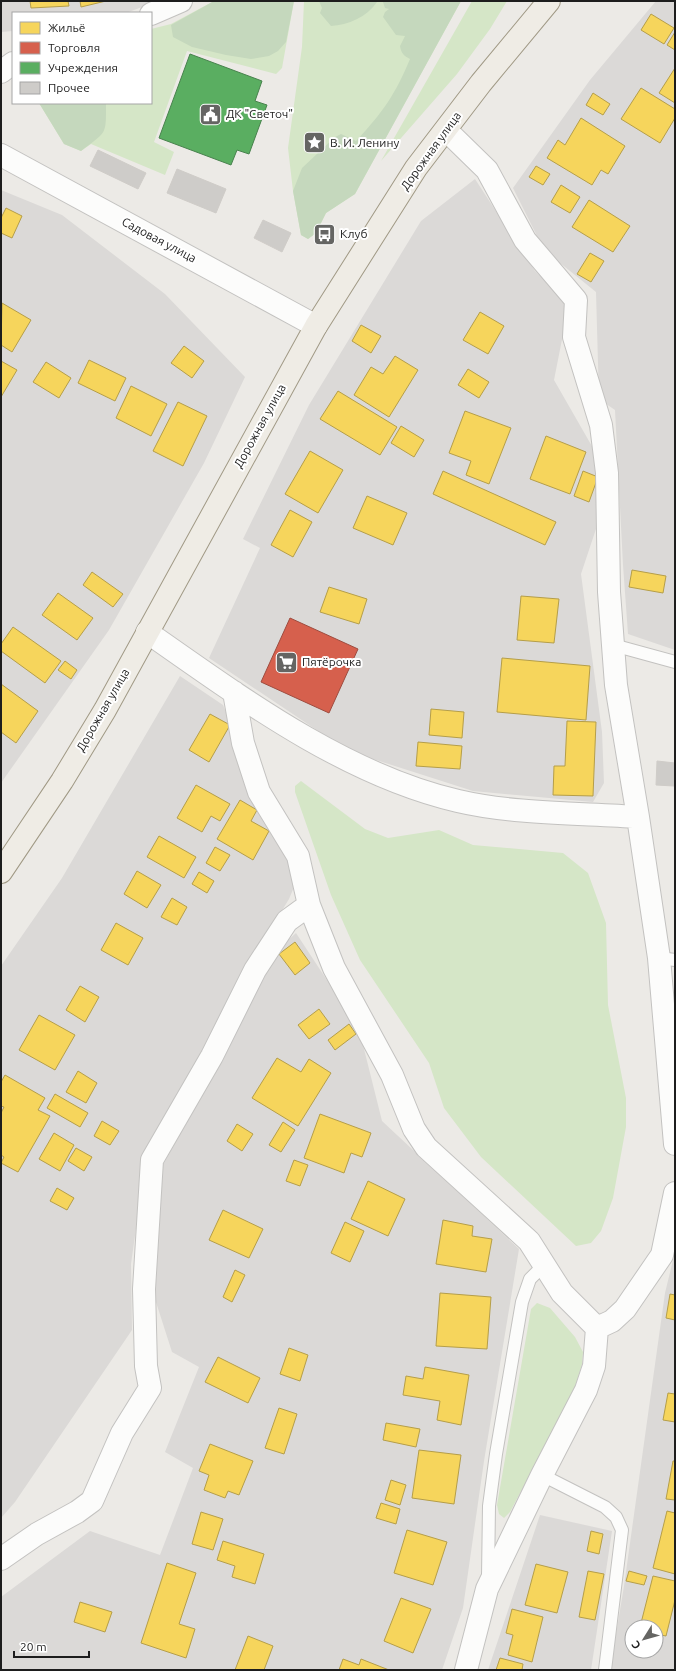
<svg xmlns="http://www.w3.org/2000/svg" width="676" height="1671" viewBox="0 0 676 1671" font-family="Ubuntu,sans-serif">
	<rect width="100%" height="100%" fill="#eceae6"/>
	<path fill="#dbd9d7" fill-rule="evenodd" d="M1,1h157l-32,12h-113v18l-12,1z
		M656,1h19v649l-47,-16 -5,-69 -8,-155 -16,-11 -3,-107 -52,-42 -31,-62 77,-108z
		M475,179l60,92 34,33 -15,76 43,75 5,56 -21,63 21,158 2,51 -11,19 -120,-11 -125,-40 -139,-93 51,-110 -17,-9 66,-134 112,-184z
		M1,190l61,25 103,79 80,83 -41,86 -95,167 -108,153z
		M180,676l43,29 10,24 29,83 35,68 -8,19 -46,75 -97,183 -15,107 1,66 -117,172 -14,16v-552l61,-88z
		M296,933l63,96 23,92 137,128 -35,212 -21,147 -21,62h-441v-73l89,-66 70,24 33,-87 -28,-16 34,-85 -27,-15 -17,-53 8,-134 61,-111 51,-102z
		M675,1252v418h-65l14,-84 41,-293zM632,1627h24v24h-24z
		M540,1515l72,16 -21,139h-103z"/>
	<path fill="#d5e6c7" d="M214,1h80l-12,67 -6,6 -89,-23 -33,91 20,10 -9,23 -74,-31 -10,7 -17,-7 -25,-41h112v-74l20,-5z
		M304,1h157l-106,193 -29,19 -10,20 -8,6 -7,-4 -8,-44 -5,-43 14,-101z
		M472,1h35l-17,28 -33,45 -76,87z
		M301,781l64,48 23,9 51,-8 34,15 90,8 25,20 18,50 2,82 18,93v29l-13,71 -12,33 -10,12 -15,3 -95,-89 -37,-49 -15,-45 -69,-103 -29,-65 -36,-103v-6z
		M537,1303l13,5 25,29 8,15 -1,12 -8,26 -64,122 -6,6 -5,-4 -2,-9 34,-196z"/>
	<path fill="#c5d8bd" d="M214,1h80l-8,41 -8,9 -9,5 -18,3 -25,-4 -34,-8 -19,-10 -2,-12z
		M319,1h142l-106,193 -29,19 -10,20 -8,6 -7,-4 -8,-44 9,-23 33,-31 6,-3 15,7c27,-29 39,-46 54,-82 -6,-3 -9,-6 -10,-13l5,-10 -9,-1 -13,-18 2,-5 4,-3 -4,-1 -2,-6h-6c-10,15 -29,23 -46,24l-11,-13 2,-5z
		M39,103h67c0,33 1,28 -25,48l-17,-7z"/>
	<path fill="#f6d55c" stroke="#b59e49" d="M30,1h38l1,5 -38,2z
		M80,1h26l-25,6z
		M651,14l23,14 -10,16 -23,-14z
		M675,32v18l-8,-5z
		M675,68v35l-16,-10z
		M641,88l34,21v9l-15,25 -39,-24z
		M593,93l17,11 -7,11 -17,-10z
		M581,118l44,28 -17,28 -7,-4 -9,15 -45,-27 11,-18 7,5z
		M536,166l14,8 -7,11 -14,-8z
		M561,185l19,12 -10,16 -19,-11z
		M589,200l41,26 -17,26 -41,-25z
		M6,208l16,8 -10,22 -11,-5v-15z
		M590,253l14,8 -13,21 -14,-8z
		M2,303l29,17 -19,32 -11,-7z
		M480,312l24,14 -16,28 -25,-14z
		M361,325l20,11 -10,17 -19,-12z
		M184,346l20,15 -12,17 -21,-15z
		M395,356l23,14 -29,47 -35,-22 17,-28 12,7z
		M89,360l37,18 -11,23 -37,-18z
		M1,361l16,9 -16,27z
		M46,362l25,16 -12,20 -26,-16z
		M468,369l21,13 -10,16 -21,-13z
		M131,386l36,18 -16,32 -35,-18z
		M338,391l59,36 -17,28 -60,-36z
		M178,402l29,14 -24,50 -30,-15z
		M465,411l46,17 -22,56 -23,-9 5,-14 -22,-8z
		M401,426l23,14 -10,17 -23,-14z
		M546,436l40,16 -16,42 -40,-15z
		M310,451l33,19 -25,43 -33,-19z
		M443,471l113,51 -11,23 -112,-51z
		M583,471l15,6 -9,25 -15,-6z
		M367,496l40,17 -14,32 -40,-17z
		M290,510l22,12 -19,35 -22,-12z
		M632,570l34,6 -3,17 -34,-6z
		M92,572l31,22 -10,13 -30,-22z
		M329,587l38,12 -8,25 -39,-12z
		M58,593l35,25 -16,22 -35,-25z
		M521,596l38,3 -5,44 -37,-3z
		M13,627l48,34 -16,22 -44,-32v-7z
		M502,658l88,8 -4,54 -89,-8z
		M65,661l12,9 -6,9 -13,-9z
		M1,684l37,27 -22,32 -15,-11z
		M431,709l33,3 -2,26 -33,-3z
		M210,714l20,11 -21,37 -20,-12z
		M567,721l29,1 -3,74 -40,-1 1,-29h11z
		M418,742l44,4 -2,23 -44,-3z
		M196,785l34,19 -10,17 -9,-5 -9,16 -25,-14z
		M240,800l17,10 -6,11 18,10 -16,29 -36,-21z
		M159,836l37,21 -12,21 -37,-21z
		M215,847l15,8 -10,16 -14,-8z
		M137,871l24,14 -14,23 -23,-14z
		M199,872l15,9 -7,12 -15,-9z
		M172,898l15,9 -10,18 -16,-8z
		M116,923l27,15 -15,27 -27,-15z
		M295,942l15,21 -15,12 -16,-21z
		M80,986l19,11 -14,25 -19,-12z
		M319,1009l11,15 -21,15 -11,-14z
		M39,1015l36,20 -20,35 -36,-20z
		M349,1024l7,10 -21,16 -7,-10z
		M277,1058l24,14 8,-13 22,14 -33,53 -46,-28z
		M78,1071l19,12 -11,20 -20,-11z
		M5,1075l40,23 -7,12 12,6 -32,56 -17,-9 3,-6 -3,-2v-42l3,-6 -3,-1v-24z
		M55,1094l33,19 -8,14 -33,-19z
		M320,1114l51,19 -9,24 -11,-4 -7,20 -40,-15z
		M102,1121l17,10 -9,14 -16,-9z
		M283,1122l12,8 -14,22 -12,-7z
		M237,1124l16,10 -11,17 -15,-10z
		M54,1133l20,12 -14,26 -21,-12z
		M76,1148l16,9 -8,14 -16,-10z
		M294,1160l14,5 -8,21 -14,-5z
		M368,1181l37,18 -17,37 -37,-17z
		M57,1188l17,10 -7,12 -17,-9z
		M223,1210l40,19 -14,29 -40,-18z
		M443,1220l30,6 -1,10 20,3 -6,33 -50,-8z
		M345,1222l19,9 -14,31 -19,-9z
		M235,1270l10,5 -13,27 -9,-5z
		M440,1293l51,4 -4,52 -51,-3z
		M670,1294l5,1v25l-9,-2z
		M289,1348l19,7 -8,26 -20,-7z
		M218,1357l42,21 -12,25 -43,-21z
		M425,1367l44,8 -8,50 -24,-5 3,-19 -37,-6 3,-19 17,3z
		M668,1393l7,1v28l-12,-2z
		M279,1408l18,6 -13,40 -19,-6z
		M386,1423l34,6 -4,18 -33,-7z
		M210,1444l43,17 -14,34 -11,-4 -3,7 -21,-8 5,-15 -10,-4z
		M419,1450l42,5 -7,49 -42,-6z
		M673,1461h2v39l-9,-1z
		M391,1480l15,5 -6,20 -15,-5z
		M381,1503l19,6 -4,15 -20,-6z
		M667,1511l8,2v61l-22,-6z
		M201,1512l22,7 -10,31 -21,-6z
		M407,1530l40,12 -14,43 -39,-12z
		M591,1531l12,3 -4,20 -12,-3z
		M223,1541l41,13 -9,30 -23,-7 3,-11 -18,-6z
		M167,1563l29,10 -17,51 16,5 -9,29 -45,-15z
		M536,1564l32,8 -11,41 -32,-8z
		M588,1571l16,3 -9,46 -16,-3z
		M629,1571l18,5 -3,9 -18,-4z
		M653,1576l22,5v19l-9,36 -10,-2v-7h-16z
		M401,1598l30,11 -18,44 -29,-12z
		M80,1602l32,10 -7,20 -31,-10z
		M512,1609l31,8 -11,45 -24,-7 5,-20 -7,-2z
		M248,1636l25,10 -9,24h-29z
		M500,1658l23,6 -1,6h-26z
		M343,1659l16,6 2,-6 28,11h-50z"/>
	<path fill="#d6604d" stroke="#9e4c3f" d="M290,618l68,31 -29,64 -68,-31z"/>
	<path fill="#5aae61" stroke="#48824d" d="M190,54l72,27 -7,20 12,4 -18,49 -12,-4 -6,15 -72,-27z"/>
	<path fill="#ceccc9" stroke="#cfccc8" d="M98,150l48,23 -8,16 -48,-23z
		M177,169l49,20 -10,24 -49,-20z
		M263,220l28,13 -9,19 -28,-14z
		M657,761l18,2 -1,23 -18,-1z"/>
	<g fill="none" stroke-linecap="round" stroke-linejoin="round">
		<defs>
			<path id="service" d="M613,645l62,17
				M659,958l16,2
				M542,1475l63,32 11,10 6,13 -17,140
				M488,1577l1,-71 7,-52 26,-152 8,-23 14,-14"/>
			<path id="minor" d="M151,14l30,-13
				M1,72l12,-9
				M446,130l41,40 38,70 51,60 -2,37 27,88 6,48 2,119 7,93 22,132
				M1,155l315,171
				M147,632c93,65 198,143 311,169 55,13 122,12 180,16l21,141 16,186
				M234,692l9,51 16,49 39,64 11,49 25,63 58,107 22,54 12,18 103,94 33,52 35,35
				M1,1559l36,-25 40,-22 15,-11 30,-68 28,-45 -4,-22 -2,-77 8,-129 60,-104 43,-86 32,-49 22,-16
				M466,1670l21,-81 55,-114 44,-85 8,-24 3,-38 15,-7 13,-12 37,-54 13,-62"/>
			<path id="primary" d="M1,872l61,-91 43,-71 211,-384 100,-158 65,-85 68,-82"/>
		</defs>
		<use href="#service" stroke="#c3c2c0" stroke-width="14"/>
		<use href="#minor" stroke="#c3c2c0" stroke-width="24"/>
		<use href="#primary" stroke="#a09985" stroke-width="24"/>
		<use href="#service" stroke="#fcfcfb" stroke-width="12"/>
		<use href="#minor" stroke="#fcfcfb" stroke-width="22"/>
		<use href="#primary" stroke="#efece5" stroke-width="22"/>
	</g>
	<defs>
		<symbol id="civic-square" viewBox="-11 -11 22 22"><rect x="-9" y="-9" width="18" height="18" rx="4" fill="#656563" stroke="#fff"/><path d="M-.6-6.5H3V-4.5H.6V-3L4-1V1h2V6H-6V1h2V-1L-.6-3ZM-1.2 2.5V6h2.4V2.5Z" fill="#fff"/></symbol>
		<symbol id="sight-square" viewBox="-11 -11 22 22"><rect x="-9" y="-9" width="18" height="18" rx="4" fill="#656563" stroke="#fff"/><path d="M0-6L1.8-2.2L6-1.7L2.9 1.2L3.7 5.4L0 3.3L-3.7 5.4L-2.9 1.2L-6-1.7L-1.8-2.2Z" fill="#fff"/></symbol>
		<symbol id="bus-square" viewBox="-11 -11 22 22"><rect x="-9" y="-9" width="18" height="18" rx="4" fill="#656563" stroke="#fff"/><path d="M-5-6H5V4H4V6H2V4H-2V6H-4V4H-5ZM-3.5-4V0h7V-4ZM-3.5 1.2v1.5H-2V1.2ZM2 1.2v1.5H3.5V1.2Z" fill="#fff"/></symbol>
		<symbol id="supermarket-square" viewBox="-11 -11 22 22"><rect x="-9" y="-9" width="18" height="18" rx="4" fill="#656563" stroke="#fff"/><path d="M-6-5.5h2.5l.6 2H6L4.5 2H-2.5L-4.4-4H-6ZM-1.5 3.2a1.3 1.3 0 1 0 .1 0ZM3 3.2a1.3 1.3 0 1 0 .1 0Z" fill="#fff"/></symbol>
	</defs>
	<g fill-rule="evenodd">
		<use href="#civic-square" x="198" y="102" width="25" height="25"/>
		<use href="#sight-square" x="302" y="130" width="25" height="25"/>
		<use href="#bus-square" x="312" y="222" width="25" height="25"/>
		<use href="#supermarket-square" x="274" y="650" width="25" height="25"/>
	</g>
	<g text-anchor="middle" stroke-width="4" stroke-linejoin="round" paint-order="stroke">
		<g font-size="12" fill="#1d1d1d" stroke="#fff" text-anchor="start">
			<text x="226" y="118">ДК "Светоч"</text>
			<text x="330" y="147">В. И. Ленину</text>
			<text x="340" y="238">Клуб</text>
			<text x="302" y="666">Пятёрочка</text>
		</g>
		<g font-size="12" fill="#1d1d1d" stroke="#fff">
			<text transform="translate(431 151) rotate(-54)" y="4">Дорожная улица</text>
			<text transform="translate(159 240) rotate(28)" y="4">Садовая улица</text>
			<text transform="translate(260 426) rotate(-61)" y="4">Дорожная улица</text>
			<text transform="translate(103 710) rotate(-60)" y="4">Дорожная улица</text>
		</g>
	</g>
	<rect width="676" height="1671" fill="none" stroke="#1d1d1d" stroke-width="4"/>
	<rect x="12" y="12" width="140" height="92" fill="#ffffff" stroke="#a5a5a5"/>
	<rect x="20" y="22" width="20" height="12" fill="#f6d55c" stroke="#a5a5a5"/>
	<text x="48" y="32" font-size="12" fill="#1d1d1d">Жильё</text>
	<rect x="20" y="42" width="20" height="12" fill="#d6604d" stroke="#a5a5a5"/>
	<text x="48" y="52" font-size="12" fill="#1d1d1d">Торговля</text>
	<rect x="20" y="62" width="20" height="12" fill="#5aae61" stroke="#a5a5a5"/>
	<text x="48" y="72" font-size="12" fill="#1d1d1d">Учреждения</text>
	<rect x="20" y="82" width="20" height="12" fill="#ceccc9" stroke="#a5a5a5"/>
	<text x="48" y="92" font-size="12" fill="#1d1d1d">Прочее</text>
	<g transform="translate(644 1639) rotate(233)"><circle r="19" fill="#ffffff" stroke="#a5a5a5"/>
	<path d="M0-3L7 15L0 10L-7 15Z" fill="#656563"/>
	<text y="-6" font-size="11" font-weight="bold" text-anchor="middle" fill="#1d1d1d">С</text>
	</g>
	<path d="M14 1651v6h75v-6" fill="none" stroke="#1d1d1d" stroke-width="2"/>
	<text x="20" y="1651" font-size="12" fill="#1d1d1d" stroke="#ffffff" stroke-width="3" paint-order="stroke">20 m</text>
</svg>
